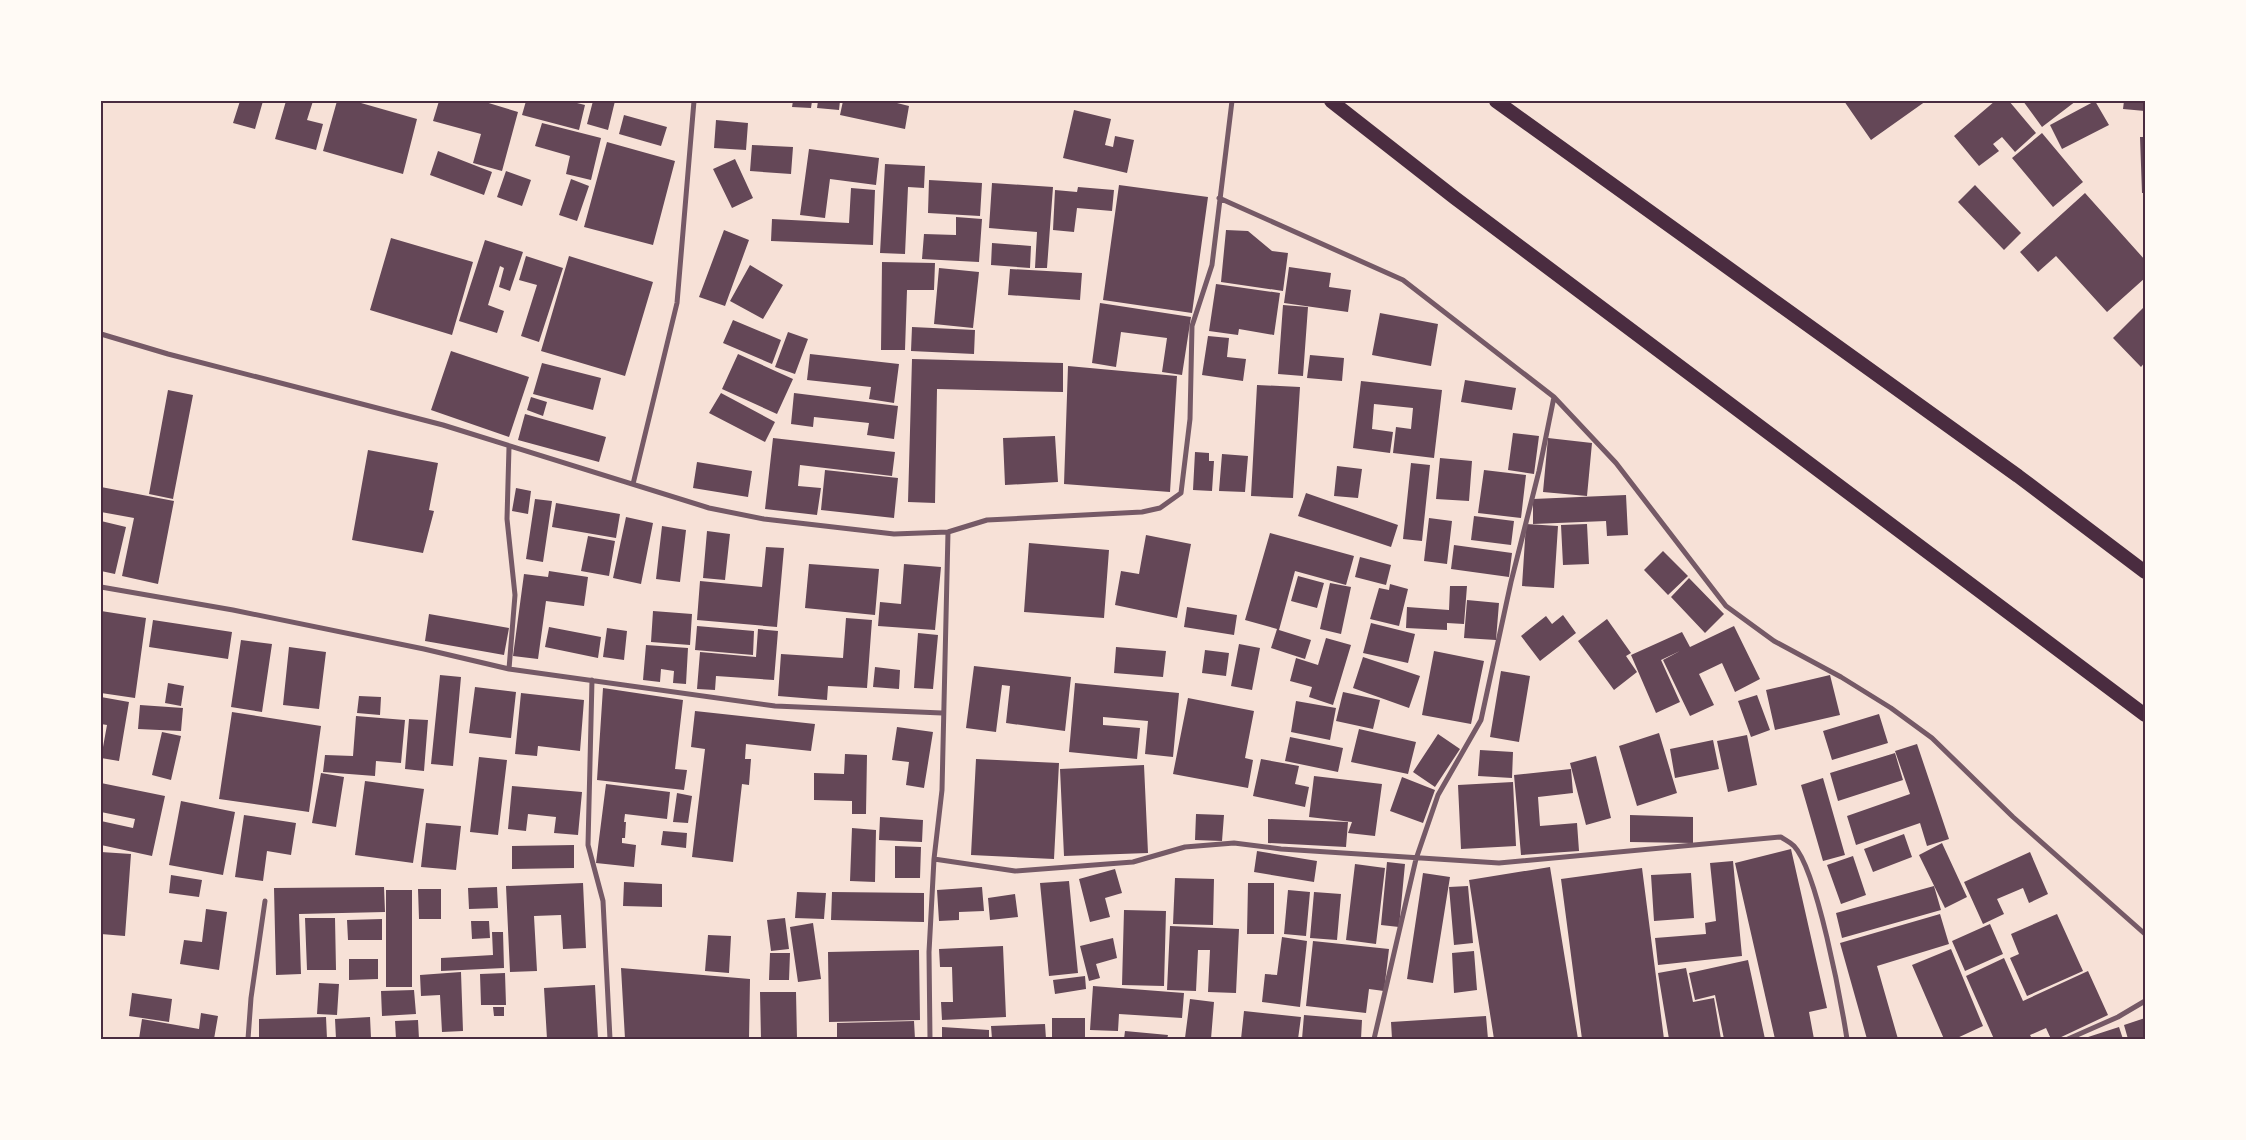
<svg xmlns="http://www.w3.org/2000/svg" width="2246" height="1140" viewBox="0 0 2246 1140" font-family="Poppins,sans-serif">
	<rect width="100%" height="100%" fill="#f7e1d7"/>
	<path fill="#644757" d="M240,101h23l-8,28 -22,-6z
		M286,101h27l-6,19 16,4 -7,26 -41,-11z
		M337,101h17l63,18 -14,55 -80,-23z
		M439,101h43l36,11 -16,59 -29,-8 8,-29 -48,-13z
		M526,101h43l16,4 -6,25 -57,-15z
		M593,101h22l-7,29 -21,-6z
		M793,101h19l-1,7 -19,-1z
		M818,101h22l-1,9 -22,-2z
		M843,101h46l20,5 -4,23 -65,-14z
		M1844,101h82l-55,39z
		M1995,101h14l27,32 -21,19 -13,-15 -9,7 6,7 -20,15 -25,-30z
		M2023,101h53l-34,26z
		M2095,101l14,24 -47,24 -12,-24z
		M2124,101h21v10l-22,-2z
		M1074,110l37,9 -6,26 8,2 2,-11 19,4 -7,33 -64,-15z
		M624,115l43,12 -6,19 -42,-12z
		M716,120l32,3 -2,27 -32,-2z
		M542,123l59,15 -10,42 -25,-6 4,-18 -35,-10z
		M2042,133l41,49 -30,25 -41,-49z
		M2140,137h5v56h-3z
		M607,142l68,19 -22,84 -69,-18z
		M752,145l41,2 -2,27 -41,-3z
		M809,149l70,9 -3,27 -46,-6 -5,39 -25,-3z
		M438,151l54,21 -8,23 -54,-20z
		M735,159l18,39 -21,10 -19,-39z
		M885,164l40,2 -1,22 -16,-1 -3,67 -25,-1z
		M506,171l25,9 -9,26 -25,-9z
		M571,179l18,7 -12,35 -18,-6z
		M929,180l53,3 -2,33 -52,-3z
		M992,183l61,4 -6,81h-12l2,-36 -48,-4z
		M1119,185l89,12 -16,116 -89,-13z
		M1975,185l46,48 -17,17 -46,-48z
		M1078,187l36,3 -2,21 -35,-3 -3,24 -21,-2 2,-40 22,2z
		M851,188l24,2 -2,55 -102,-4 1,-22 77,4z
		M2085,193l60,67v18l-38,34 -51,-56 -18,16 -18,-20z
		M956,217l26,2 -3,43 -57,-3 2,-25 32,1z
		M724,230l25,10 -24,66 -26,-9z
		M1226,230l22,1 24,20 16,2 -5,38 -62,-9z
		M391,238l82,24 -21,73 -82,-25z
		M485,240l38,12 -13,39 -11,-4 5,-19 -4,-2 -12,39 16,6 -7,22 -38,-12z
		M992,243l39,3 -1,22 -39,-3z
		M526,256l37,12 -24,74 -18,-6 16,-51 -18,-5z
		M569,256l84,26 -28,94 -84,-25z
		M882,262l53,1 -1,27h-27l-2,60h-24z
		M750,265l33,20 -20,34 -33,-18z
		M1289,267l42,6 -2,14 22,3 -3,22 -64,-9z
		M939,268l40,4 -6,56 -39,-4z
		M1010,269l72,4 -2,27 -72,-5z
		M1216,284l64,9 -6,42 -35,-6 -1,6 -29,-4z
		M1100,303l91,14 -9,58 -20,-3 5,-34 -46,-6 -5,35 -24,-4z
		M1283,305l25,2 -5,69 -25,-2z
		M2145,306v56l-4,5 -28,-29z
		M1380,313l58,11 -7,42 -59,-11z
		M733,320l48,20 -9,24 -49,-21z
		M912,327l63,3 -1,24 -63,-3z
		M788,332l20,7 -13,35 -20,-7z
		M1208,336l21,2 -2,19 19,2 -3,22 -41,-6z
		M451,351l78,26 -20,60 -78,-27z
		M738,354l55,25 -16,35 -55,-25z
		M810,354l89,10 -5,39 -25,-4 2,-12 -64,-7z
		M1310,355l34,3 -2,23 -35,-3z
		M912,359l151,4v29l-126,-3 -2,114 -27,-1z
		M542,363l59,15 -8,32 -60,-16z
		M1068,366l109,10 -7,116 -106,-8z
		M1465,380l51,8 -4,22 -51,-8z
		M1361,381l81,9 -8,68 -41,-5 3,-26 15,2 2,-21 -39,-4 -2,25 21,3 -3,21 -37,-5z
		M1257,385l43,2 -7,111 -42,-2z
		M168,390l25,5 -20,104 -24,-5z
		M721,393l54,29 -10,20 -56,-29z
		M794,393l104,13 -4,33 -27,-4 2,-12 -55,-6 -1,10 -22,-3z
		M531,397l16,5 -4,14 -16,-6z
		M525,414l81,23 -7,25 -81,-22z
		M1513,433l26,3 -5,38 -26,-4z
		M1055,436l3,46 -53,3 -2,-47z
		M773,438l122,14 -3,24 -92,-11 -2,21 23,2 -4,27 -52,-6z
		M1548,438l44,5 -5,53 -44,-4z
		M368,450l70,13 -9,47 5,1 -11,42 -71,-13z
		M1195,452l14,1v8h5l-2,30 -19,-1z
		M1222,454l26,2 -3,36 -26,-1z
		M1440,458l32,3 -3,40 -33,-2z
		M697,462l55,9 -4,26 -55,-9z
		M1411,463l19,2 -8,76 -19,-2z
		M1337,466l25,3 -4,29 -24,-2z
		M825,470l73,8 -4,40 -73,-8z
		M1484,470l42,5 -5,43 -43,-5z
		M101,487l73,14 -16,83 -36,-8 12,-58 -33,-6z
		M516,488l15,3 -3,23 -16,-3z
		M1306,493l92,32 -7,22 -93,-31z
		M1626,495l2,40 -21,1 -1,-15 -73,3v-25z
		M535,499l17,2 -9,61 -17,-3z
		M556,503l64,11 -4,24 -64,-11z
		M1474,516l40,5 -3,24 -40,-5z
		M626,517l27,6 -12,61 -28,-6z
		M1429,518l23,3 -5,43 -23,-3z
		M101,521l25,6 -11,47 -14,-3z
		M1526,524l32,2 -4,62 -32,-2z
		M1587,524l2,40 -26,1 -2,-40z
		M662,526l24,4 -6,52 -24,-3z
		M707,531l23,3 -5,46 -22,-2z
		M1270,533l84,23 -8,29 -51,-14 -16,59 32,10 -6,19 -34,-11 6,-19 -32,-9z
		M1146,535l45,9 -14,74 -62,-13 6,-34 18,3z
		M588,536l27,5 -6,35 -28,-5z
		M1029,543l80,7 -5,68 -80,-6z
		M1454,545l58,8 -3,24 -58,-8z
		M766,547l18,1 -7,79 -80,-7 3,-39 62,6z
		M1663,551l25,25 -20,19 -24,-25z
		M1360,557l31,8 -5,20 -31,-8z
		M809,564l70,5 -4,46 -70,-7z
		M904,564l37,3 -6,63 -57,-4 2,-24 21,2z
		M549,571l39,6 -4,29 -38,-5 -8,58 -25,-3 11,-82 24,3z
		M1298,576l26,7 -7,25 -26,-7z
		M1689,578l35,36 -19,19 -34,-36z
		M1330,583l21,4 -10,47 -21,-5z
		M1390,584l18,5 -9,37 -29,-7 9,-31 10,2z
		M1450,586h17l-3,38 -17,-1v7l-41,-2 1,-21 42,3z
		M1467,600l32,3 -3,37 -32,-2z
		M1187,607l50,8 -3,20 -50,-8z
		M101,611l45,7 -11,80 -34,-5z
		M653,611l39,3 -2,31 -39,-3z
		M429,614l80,14 -5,27 -79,-14z
		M1563,615l13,18 -36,28 -19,-25 25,-20 6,8z
		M846,618l26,2 -5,68 -39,-2 -1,14 -49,-4 3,-42 62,4z
		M1607,619l24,34 -5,3 11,16 -23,18 -36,-49z
		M153,620l79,12 -4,27 -79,-12z
		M1371,623l44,11 -7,29 -45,-10z
		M697,626l57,5 -1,24 -58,-5z
		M1734,626l26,53 -25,13 -13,-29 -23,11 15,31 -24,11 -27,-56 17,-9 -19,9 19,42 -24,11 -25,-58 51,-23 8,15z
		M549,627l52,10 -3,21 -53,-11z
		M607,628l20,3 -3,29 -21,-3z
		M758,629l20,2 -4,49 -58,-4 -1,14 -18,-1 3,-37 56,5z
		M918,633l20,2 -5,54 -19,-1z
		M1326,638l25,7 -18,60 -24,-8 3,-10 -22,-6 6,-23 22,7z
		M241,640l31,4 -10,68 -31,-5z
		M1239,644l21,4 -8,42 -21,-4z
		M646,645l42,3 -2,36 -13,-1 1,-12 -13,-2 -1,13 -17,-2z
		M289,647l37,5 -7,57 -36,-4z
		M1116,647l50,4 -3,26 -49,-4z
		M1205,650l24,3 -3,23 -24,-3z
		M1434,651l50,10 -13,63 -49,-9z
		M1363,657l57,19 -11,32 -56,-20z
		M974,666l97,11 -6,54 -59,-8 4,-37 -8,-1 -6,47 -30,-4z
		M875,667l25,3 -1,19 -26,-2z
		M1501,671l29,5 -11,66 -29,-5z
		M440,675l21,2 -8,89 -22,-2z
		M1830,675l10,40 -65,15 -9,-40z
		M168,683l16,3 -3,20 -16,-3z
		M1075,683l104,10 -6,64 -28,-3 3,-33 -45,-4v8l37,3 -3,31 -68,-7z
		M475,687l41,5 -5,46 -42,-5z
		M603,688l80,12 -8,69 12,1 -3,20 -87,-10z
		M1343,692l37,8 -7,29 -37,-8z
		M521,693l63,7 -4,51 -42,-5 -1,10 -22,-2z
		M1757,695l13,35 -19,7 -13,-36z
		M359,696l22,1 -1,18 -23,-2z
		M101,697l28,5 -10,59 -18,-3 6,-33 -6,-1z
		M1188,698l66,13 -9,47 8,2 -5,28 -75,-14z
		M1296,701l40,7 -6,32 -39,-8z
		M140,705l43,3 -2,23 -43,-2z
		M695,711l120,13 -4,27 -65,-7 -1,15h6l-2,26 -7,-1 -9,78 -41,-5 13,-108 -14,-2z
		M232,712l89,14 -12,86 -90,-13z
		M1879,714l9,29 -56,17 -9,-29z
		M356,716l49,4 -4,43 -25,-2 -1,15 -52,-4 2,-17 28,1z
		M409,719l19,1 -4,51 -19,-2z
		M897,727l36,5 -9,56 -18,-3 3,-23 -17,-2z
		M1359,729l57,13 -8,32 -57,-12z
		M162,732l19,4 -10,44 -19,-5z
		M1659,733l18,60 -40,13 -18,-60z
		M1438,734l22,15 -25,38 -22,-15z
		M1747,735l10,50 -29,7 -11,-51z
		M1290,737l53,11 -5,24 -53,-11z
		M1713,740l6,29 -44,9 -5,-29z
		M1917,744l32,95 -22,7 -7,-23 -64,22 -9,-29 63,-22 -15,-43z
		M1480,750l33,2 -1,26 -34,-2z
		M1895,753l8,27 -65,21 -8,-28z
		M845,754l22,1 -1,59h-14v-13l-38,-1v-27l30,1z
		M1596,756l15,62 -25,7 -16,-62z
		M479,757l28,3 -9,75 -28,-3z
		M976,759l83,4 -5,96 -83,-4z
		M1261,759l38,7 -4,18 14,3 -4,20 -52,-11z
		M1144,765l4,88 -84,3 -4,-87z
		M1571,769l2,24 -35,4 2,29 37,-3 2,28 -58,4 -7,-80z
		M321,773l23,4 -8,50 -24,-4z
		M1314,776l68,8 -7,52 -27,-3 4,-11 -43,-5z
		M1402,777l33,13 -12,33 -33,-12z
		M1823,778l22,77 -22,6 -22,-76z
		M365,781l59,8 -11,74 -58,-8z
		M1513,782l3,64 -55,3 -3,-64z
		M101,783l64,13 -13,60 -51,-11v-24l32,7 2,-9 -34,-7z
		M606,784l64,8 -3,27 -42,-5 -1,8h2l-1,16h-3v5l14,2 -2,22 -38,-4z
		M512,786l70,6 -4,43 -24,-2 2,-16 -28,-3 -2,17 -18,-2z
		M677,793l15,3 -4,27 -15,-1z
		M181,801l54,11 -12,63 -54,-10z
		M1196,814l28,1 -2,26 -27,-1z
		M244,815l52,8 -5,32 -24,-4 -4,30 -28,-4z
		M1630,815l63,2v26l-63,-1z
		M880,817l43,3 -1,22 -43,-2z
		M1268,819l80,3 -2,25 -78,-4z
		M426,823l35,3 -5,44 -35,-3z
		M852,828l24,2 -1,52 -25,-1z
		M663,831l24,2 -1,15 -25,-3z
		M1904,834l8,23 -39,15 -9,-23z
		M1942,843l25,54 -22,11 -26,-53z
		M574,845v23l-62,1v-23z
		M895,846l26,1 -1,31h-25z
		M1791,849l36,159 -18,4 5,27h-39l-40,-176z
		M1257,851l60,10 -3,21 -60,-10z
		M101,852l30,2 -6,82 -24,-2z
		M2030,852l18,42 -19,9 -6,-15 -26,11 7,15 -21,10 -19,-42z
		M1853,856l13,39 -25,9 -14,-39z
		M1733,861l9,95 -84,9 -3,-27 51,-4 -1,-11 11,-2 -6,-58z
		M1387,862l18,2 -6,63 -18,-2z
		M1355,864l30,4 -9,76 -30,-4z
		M1550,867l28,172h-84l-25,-159z
		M1642,868l22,171h-82l-21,-160z
		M1115,869l7,24 -17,5 5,19 -20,5 -11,-43z
		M1423,873l27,4 -17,106 -26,-4z
		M1691,873l3,45 -40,3 -3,-46z
		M171,875l31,5 -3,17 -30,-4z
		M1175,878l39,1 -1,46 -40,-1z
		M1069,881l9,92 -29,3 -9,-93z
		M624,882l38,2v23l-39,-1z
		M583,883l3,65 -23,1 -2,-34 -27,1 3,55 -27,1 -4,-86z
		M1248,883h26v51h-27z
		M1468,886l5,57 -19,2 -5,-58z
		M1934,886l7,24 -99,28 -6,-25z
		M384,887l1,25 -86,2 2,60 -25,1 -2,-87z
		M497,887l1,21 -29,1 -1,-21z
		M982,887l2,24 -25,1v8l-20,1 -2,-31z
		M418,889h23v30h-22z
		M386,890h26v97h-26z
		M1288,890l22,2 -4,44 -22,-2z
		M797,892l29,1 -2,26 -29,-1z
		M832,892l92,1v29l-93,-2z
		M1314,892l27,2 -4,46 -27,-2z
		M1015,894l3,23 -28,3 -2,-22z
		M206,909l21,3 -8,58 -39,-6 4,-24 18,2z
		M1124,910l42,1 -2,75 -42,-1z
		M1940,914l9,30 -72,22 21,73h-31l-27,-96z
		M2057,914l26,57 -56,25 -17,-38 9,-4 -8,-20z
		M305,918h30l1,52h-29z
		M785,918l4,31 -18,2 -4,-31z
		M382,919v21h-34l-1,-20z
		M471,921h18l1,17 -18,1z
		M813,923l8,56 -23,3 -8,-55z
		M1990,924l13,30 -38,17 -13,-30z
		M1170,926l69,3 -3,64 -28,-1 2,-42h-12l-2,41 -29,-1z
		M492,932h11l1,36 -63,3v-13l52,-3z
		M708,935l23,1 -2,37 -24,-2z
		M1282,937l25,4 -7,66 -38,-5 3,-28 12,1z
		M1113,938l4,20 -21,6 4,14 -11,3 -9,-35z
		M1313,941l76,8 -5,42 -15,-2 -3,24 -60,-7z
		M1003,946l3,71 -64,3 -1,-18h12l-1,-35h-12l-1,-18z
		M1951,949l32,77 -28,13h-11l-32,-74z
		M919,950l1,70 -91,2 -1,-70z
		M1474,951l3,39 -23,3 -2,-40z
		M770,953h20l-1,27h-20z
		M2004,958l19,43 65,-30 20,44 -51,24h-6l-5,-11 -16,7 2,4h-38l-28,-63z
		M349,959h29v20l-29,1z
		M1748,960l17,79h-41l-9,-44 -20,5 -6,-27z
		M621,968l129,11 -1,60h-124z
		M1686,968l7,34 21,-4 7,41h-52l-11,-66z
		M461,972l2,59 -21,1 -2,-37 -19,1 -1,-21z
		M505,973l1,32h-25l-1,-31z
		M1085,976l1,13 -31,5 -2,-14z
		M319,983l20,1 -2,31 -20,-1z
		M595,985l3,54h-51l-3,-51z
		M1093,986l91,7 -2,25 -63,-4 -1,17 -28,-1z
		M414,990l2,24 -34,2 -1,-25z
		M760,992h36l1,47h-36z
		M132,993l40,6 -3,23 -40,-6z
		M1190,999l24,3 -3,37 -26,-1z
		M493,1007h11v9h-10z
		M1244,1011l57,6 -3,22h-57z
		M201,1013l17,3 -4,23h-75l3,-20 57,10z
		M1304,1015l58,5 -1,19h-59z
		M1486,1016l2,23h-96l-1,-17z
		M326,1017l1,22h-68v-20z
		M370,1017l1,21 -35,1 -1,-20z
		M1052,1018h33v21h-33z
		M2145,1018v21h-17l-4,-14z
		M418,1020l1,19h-23l-1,-18z
		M914,1021l1,18h-78v-16z
		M1045,1024l1,15h-54l-1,-13z
		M942,1027l47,3v9h-47z
		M2119,1027l4,12h-38v-1z
		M1125,1031l43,4 -1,4h-43z"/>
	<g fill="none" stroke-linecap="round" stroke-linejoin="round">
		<path stroke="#755966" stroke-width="5" d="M1219,198l184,82 151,117 62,66 110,143 48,35 67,36 50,31 41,30 81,79 132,117
			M101,334l67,20 275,71 266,83 55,11 130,15 54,-2 39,-12 155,-8 18,-4 21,-15 9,-74 2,-93 20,-61 20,-164
			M633,484l44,-181 17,-202
			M101,587l132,23 191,39 85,20 266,37 167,7
			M509,669l6,-74 -8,-76 2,-72
			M592,680l-4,165 15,56 7,138
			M934,859l81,12 118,-9 52,-15 49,-4 47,6 218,14 282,-26c4,3 9,5 13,9 23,24 47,155 53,193
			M248,1039l3,-41 14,-97
			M930,1039l-1,-87 5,-93 8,-69 6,-258
			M1374,1039l42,-180 22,-64 43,-75 30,-138 28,-111 15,-74
			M2068,1039l50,-22 27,-16"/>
		<path stroke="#4a2c40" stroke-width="14" d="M1331,101l124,97 690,517
			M1496,101l522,375 127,96"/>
	</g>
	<rect width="2246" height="1140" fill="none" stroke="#fffaf5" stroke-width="205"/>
	<rect x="102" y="102" width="2042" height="936" fill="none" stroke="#4a2c40" stroke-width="2"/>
</svg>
